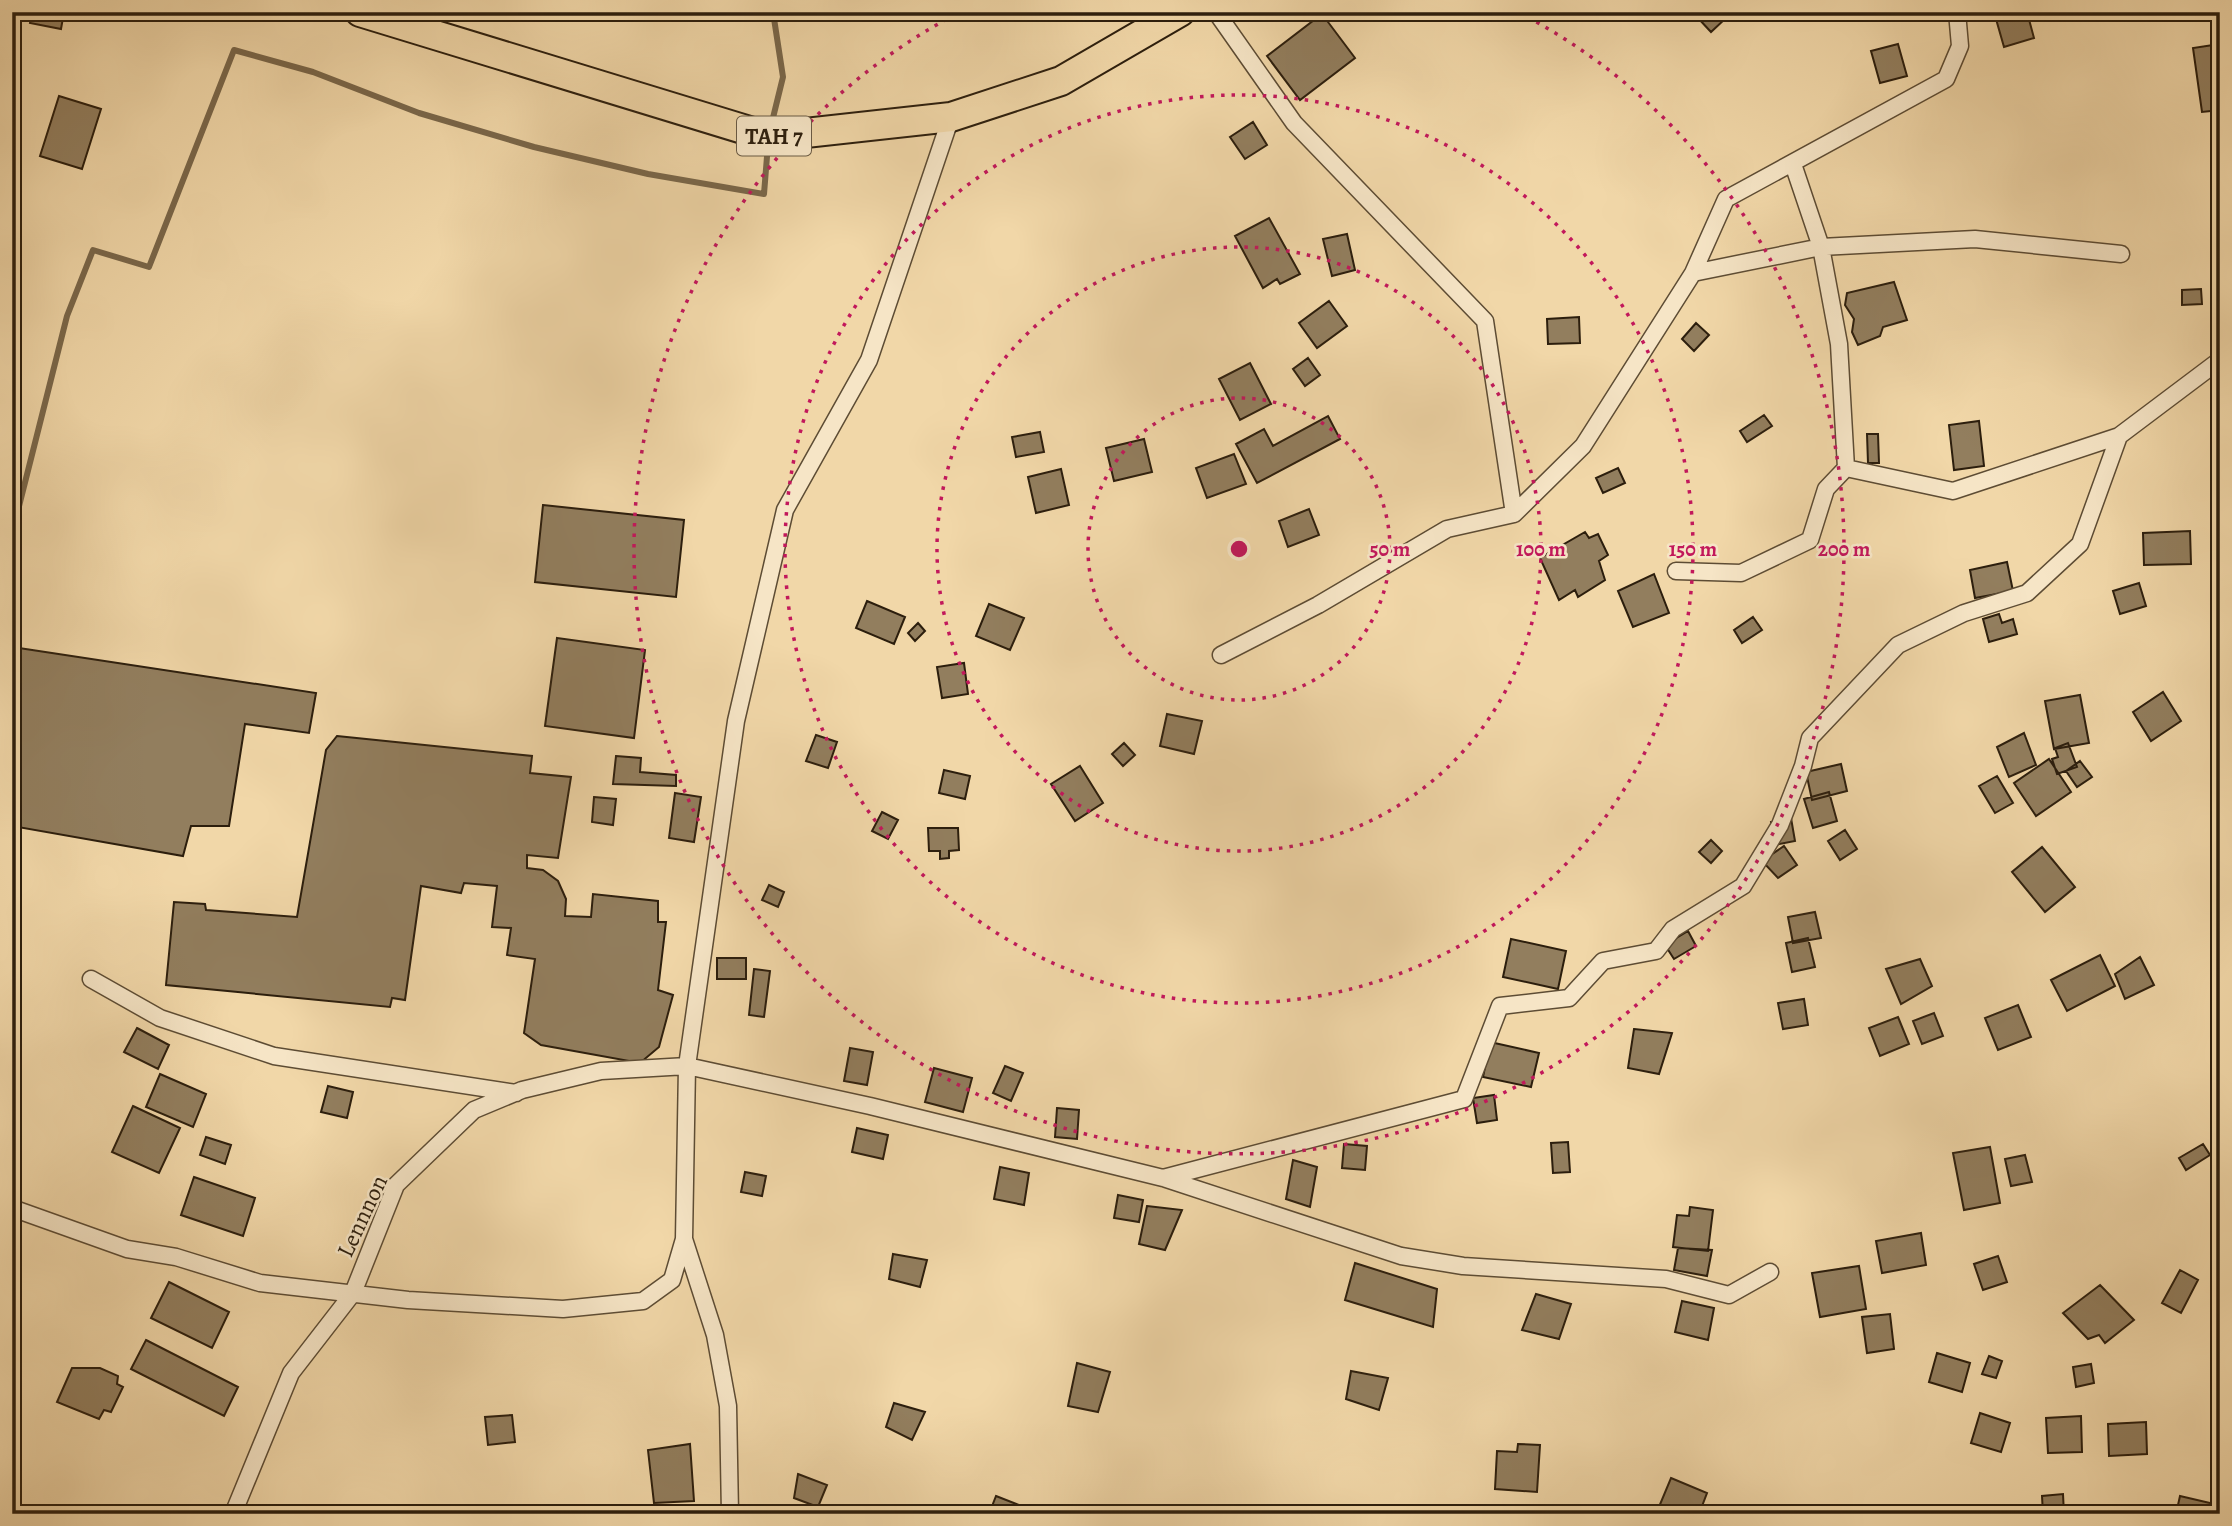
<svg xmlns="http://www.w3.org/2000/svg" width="2232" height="1526" viewBox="0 0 2232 1526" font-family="Alegreya,serif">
	<rect width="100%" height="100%" fill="#f1d7a8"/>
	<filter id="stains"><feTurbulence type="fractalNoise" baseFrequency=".00286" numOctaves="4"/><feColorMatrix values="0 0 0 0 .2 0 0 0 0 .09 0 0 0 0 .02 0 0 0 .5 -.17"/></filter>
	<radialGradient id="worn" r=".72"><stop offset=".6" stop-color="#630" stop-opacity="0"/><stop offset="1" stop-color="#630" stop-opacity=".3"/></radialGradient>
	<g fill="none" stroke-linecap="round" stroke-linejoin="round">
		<path stroke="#7a674a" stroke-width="6" d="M770,130l13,-53 -10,-65
			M12,534l55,-218 26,-66 56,17 85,-217 79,22 106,41 115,34 114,27 116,20 4,-50"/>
	</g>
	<path fill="#927e5e" stroke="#2c1e0d" stroke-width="2" d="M32,12h32l-3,17 -31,-6z
		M1705,12h14l6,7 -14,13 -13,-14z
		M1994,12h33l7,26 -30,9z
		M1322,14l33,44 -55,42 -33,-44z
		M1898,44l9,32 -27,7 -9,-32z
		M2220,44v66l-18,2 -9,-64z
		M59,96l42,13 -19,60 -42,-13z
		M1253,122l14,23 -22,14 -15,-22z
		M1269,218l31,56 -20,10 -3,-5 -14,9 -28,-52z
		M1347,234l8,36 -23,6 -9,-37z
		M1894,282l13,38 -24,7 -3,9 -22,9 -6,-13 2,-13 -9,-14 2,-12z
		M2201,289l1,15 -20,1v-15z
		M1329,301l18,25 -30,22 -18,-25z
		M1579,317l1,26 -32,1 -1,-25z
		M1696,323l13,12 -15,16 -12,-12z
		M1308,358l12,17 -15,11 -12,-17z
		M1250,363l21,41 -31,16 -21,-41z
		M1764,415l8,11 -25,16 -7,-11z
		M1328,416l12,23 -83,44 -21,-39 28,-15 9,17z
		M1979,421l5,45 -30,4 -5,-45z
		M1040,432l4,20 -28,5 -4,-20z
		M1867,434h11l1,29h-11z
		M1144,439l8,33 -38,9 -8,-33z
		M1234,454l12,30 -39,14 -11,-30z
		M1618,468l7,15 -22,10 -7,-15z
		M1061,469l8,36 -33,8 -8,-36z
		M543,505l141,15 -8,77 -141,-15z
		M1309,509l10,26 -31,12 -9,-26z
		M2190,531l1,33 -47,1 -1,-32z
		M1585,532l4,6 9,-4 10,21 -9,6 6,19 -27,17 -3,-7 -16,10 -19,-42z
		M2007,562l6,29 -38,7 -5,-28z
		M1654,574l15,39 -36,14 -15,-36z
		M2139,583l7,23 -26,8 -7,-23z
		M867,601l38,16 -11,27 -38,-16z
		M989,604l35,14 -14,32 -34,-14z
		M1999,614l3,9 11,-4 4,15 -28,8 -6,-23z
		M1753,617l9,13 -20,13 -8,-13z
		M918,623l7,8 -10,10 -7,-8z
		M557,638l88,12 -11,88 -89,-12z
		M19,648l297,45 -7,40 -64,-9 -16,102h-38l-8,30 -171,-30v-149z
		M964,663l4,31 -26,4 -5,-31z
		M2163,692l18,29 -30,20 -18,-29z
		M2080,695l9,48 -35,6 -9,-48z
		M1167,714l35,7 -8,33 -34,-8z
		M2024,733l12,32 -27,12 -12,-30z
		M816,735l21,7 -9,26 -22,-7z
		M337,736l195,20 -2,17 41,4 -13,81 -31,-3v13l16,2 15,11 8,18 -1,17 26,1 2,-23 65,7v21h8l-8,68 15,5 -14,52 -19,16 -99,-18 -17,-12 11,-74 -28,-4 4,-27 -19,-1 5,-41 -33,-3 -3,10 -40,-7 -16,114 -13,-2 -2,9 -224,-22 8,-83 31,2 1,6 91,7 29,-167z
		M1124,743l11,12 -12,11 -11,-12z
		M2068,743l9,24 -20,7 -5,-15 6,-2 -3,-9z
		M616,756l25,2 -1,14 36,3v11l-63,-2z
		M2049,759l22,33 -35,24 -22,-33z
		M2080,761l12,16 -15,10 -11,-16z
		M1841,764l6,27 -35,9 -6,-28z
		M1080,766l23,37 -28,18 -24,-37z
		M944,770l26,6 -5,23 -26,-6z
		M1997,776l16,27 -18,10 -16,-27z
		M1829,792l8,29 -24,7 -9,-29z
		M675,793l26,4 -7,45 -25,-4z
		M594,797l22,2 -3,26 -21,-3z
		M882,812l16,8 -10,19 -16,-8z
		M1791,818l4,23 -21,4 -3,-23z
		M928,828h30l1,22 -10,1v7l-9,1v-8h-11z
		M1845,830l12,19 -17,11 -12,-19z
		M1711,840l11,11 -11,12 -12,-11z
		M1784,846l13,19 -19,13 -16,-17z
		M2042,847l33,40 -30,25 -33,-40z
		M769,885l15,7 -6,15 -16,-7z
		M1815,912l6,26 -28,5 -5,-26z
		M1688,931l8,15 -22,13 -9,-14z
		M1808,938l7,29 -23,5 -6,-29z
		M1511,939l55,12 -8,38 -55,-12z
		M2100,955l15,31 -48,25 -16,-31z
		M2140,957l14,28 -29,14 -10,-25z
		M717,958h29v21h-29z
		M1920,959l12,27 -31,18 -15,-35z
		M754,969l16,2 -6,46 -15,-2z
		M1804,999l4,26 -25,4 -5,-26z
		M2018,1005l13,32 -33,13 -13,-32z
		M1934,1013l9,23 -21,8 -9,-23z
		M1898,1017l11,27 -29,12 -11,-28z
		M137,1028l32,17 -11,24 -34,-17z
		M1634,1029l38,4 -13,41 -31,-6z
		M1490,1042l49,11 -8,34 -48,-10z
		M850,1048l23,4 -6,33 -23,-4z
		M1005,1066l18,7 -12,28 -18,-8z
		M934,1068l38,10 -9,34 -38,-10z
		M160,1074l46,20 -13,33 -47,-20z
		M328,1086l25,6 -6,26 -26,-6z
		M1494,1095l3,25 -20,3 -4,-25z
		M133,1106l47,22 -21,45 -47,-21z
		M1057,1108l22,2 -2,29 -22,-2z
		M857,1128l31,7 -5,24 -31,-7z
		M206,1137l25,8 -6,19 -25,-9z
		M1568,1142l2,30 -17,1 -2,-30z
		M1344,1144l23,2 -2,24 -23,-2z
		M2203,1144l7,11 -24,15 -7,-12z
		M1990,1147l10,56 -36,7 -11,-57z
		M2025,1155l7,27 -21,4 -6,-27z
		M1293,1160l24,7 -7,40 -24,-8z
		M1000,1167l29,6 -5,32 -30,-6z
		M745,1172l21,4 -4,20 -21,-4z
		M194,1177l61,21 -12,38 -62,-21z
		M1118,1195l25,5 -4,22 -25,-4z
		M1147,1206l35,4 -17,40 -26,-6z
		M1690,1207l23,3 -5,41 -35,-4 4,-32 12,1z
		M1921,1233l5,32 -44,8 -6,-32z
		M1678,1248l34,2 -5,26 -33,-6z
		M893,1254l34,6 -7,27 -31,-8z
		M1998,1256l9,26 -24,8 -9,-26z
		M1355,1263l82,26 -4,38 -88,-27z
		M1859,1266l7,43 -46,8 -8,-44z
		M2180,1270l18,10 -17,33 -19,-10z
		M169,1282l60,30 -17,36 -61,-30z
		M2100,1285l34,35 -29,23 -6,-8 -11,4 -25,-26z
		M1536,1294l35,10 -12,35 -37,-9z
		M1682,1301l32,7 -6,32 -33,-8z
		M1890,1314l4,35 -27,4 -5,-36z
		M146,1340l92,47 -14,29 -93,-47z
		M1937,1353l33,10 -8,29 -33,-10z
		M1989,1356l13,5 -6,17 -14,-4z
		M1077,1363l33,9 -12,40 -30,-6z
		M2091,1364l3,19 -18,4 -3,-20z
		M72,1368h28l18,8 -1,8 6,3 -12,25 -7,-2 -5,9 -42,-17z
		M1351,1371l37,7 -9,32 -33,-11z
		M894,1403l31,9 -13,28 -26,-13z
		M1980,1413l30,10 -9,29 -30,-9z
		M512,1415l3,27 -27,3 -3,-28z
		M2081,1416l1,36 -34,1 -2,-35z
		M2146,1422l1,32 -38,2 -1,-32z
		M690,1444l4,57 -40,2 -6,-53z
		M1518,1444l22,1 -3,47 -42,-3 2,-38 20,1z
		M798,1474l29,11 -9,22 -24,-9z
		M1671,1478l36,15 -8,21h-43z
		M2063,1494l1,20h-21l-1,-18z
		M996,1496l38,15 -1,3h-44z
		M2180,1496l30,7 -2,11h-32z"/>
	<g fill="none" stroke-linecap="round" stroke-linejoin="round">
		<defs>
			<path id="minor" d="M1216,12l78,111 191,198 29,193
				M1793,164l28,83 18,97 7,124
				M1693,273l128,-26 154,-8 146,15
				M1676,571l65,2 69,-33 16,-51 20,-21 107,23 166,-55 101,-76
				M1221,655l97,-50 129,-76 67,-15 69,-68 110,-173 33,-74 220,-120 14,-33 -3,-34
				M91,979l69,39 114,38 242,37
				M1163,1178l301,-79 36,-93 69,-8 34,-37 53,-10 17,-22 70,-43 37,-61 23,-59 7,-28 88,-93 66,-32 63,-20 53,-49 39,-108
				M12,1208l115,41 49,8 84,26 148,17 155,9 80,-8 29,-21 12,-41 3,-173 49,-345 49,-211 84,-150 82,-243
				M684,1239l31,96 13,71 2,108
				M233,1514l58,-141 62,-80 43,-108 78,-75 48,-20 79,-19 86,-5 183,40 293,72 238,78 62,10 203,13 63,16 41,-23"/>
			<path id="trunk" d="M360,12l409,125 182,-20 110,-36 119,-69"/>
		</defs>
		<use href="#minor" stroke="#5d4c34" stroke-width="19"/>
		<use href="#trunk" stroke="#2c1e0d" stroke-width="32"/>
		<use href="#minor" stroke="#f6e5c6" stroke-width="16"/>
		<use href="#trunk" stroke="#f1d7a8" stroke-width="28"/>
	</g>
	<g fill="none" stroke="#c2185b" stroke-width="3.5" stroke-dasharray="3.5 7">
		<circle cx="1239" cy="549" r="151"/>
		<circle cx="1239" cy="549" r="302"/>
		<circle cx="1239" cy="549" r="454"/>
		<path d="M1518 12A605 605 0 1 1 960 12"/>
	</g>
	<g text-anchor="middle" stroke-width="5" stroke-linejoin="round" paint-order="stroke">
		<rect fill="#f6e5c6" stroke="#695a44" stroke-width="2" x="737" y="116.5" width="74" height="39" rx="5"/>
		<g font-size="23" font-weight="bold" fill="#2c1e0d">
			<text x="774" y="144">TAH 7</text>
		</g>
		<g font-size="24" fill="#2c1e0d" stroke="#f6e5c6">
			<text transform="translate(362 1216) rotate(-65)" y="8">Lennnon</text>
		</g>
	</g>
	<circle cx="1239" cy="549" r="10" fill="#c2185b" stroke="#f6e5c6" stroke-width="3.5"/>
	<g font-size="21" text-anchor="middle" font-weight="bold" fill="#c2185b" stroke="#f6e5c6" stroke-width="5" stroke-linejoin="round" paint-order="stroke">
		<text x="1390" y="556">50 m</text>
		<text x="1541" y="556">100 m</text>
		<text x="1693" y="556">150 m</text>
		<text x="1844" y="556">200 m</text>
	</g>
	<rect width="2232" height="1526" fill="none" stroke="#f1d7a8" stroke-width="42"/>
	<rect x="14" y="14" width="2204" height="1498" fill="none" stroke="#2c1e0d" stroke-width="3.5"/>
	<rect x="21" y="21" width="2190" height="1484" fill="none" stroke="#2c1e0d" stroke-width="2"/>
	<rect width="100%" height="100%" filter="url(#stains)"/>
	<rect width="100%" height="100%" fill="url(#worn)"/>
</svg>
